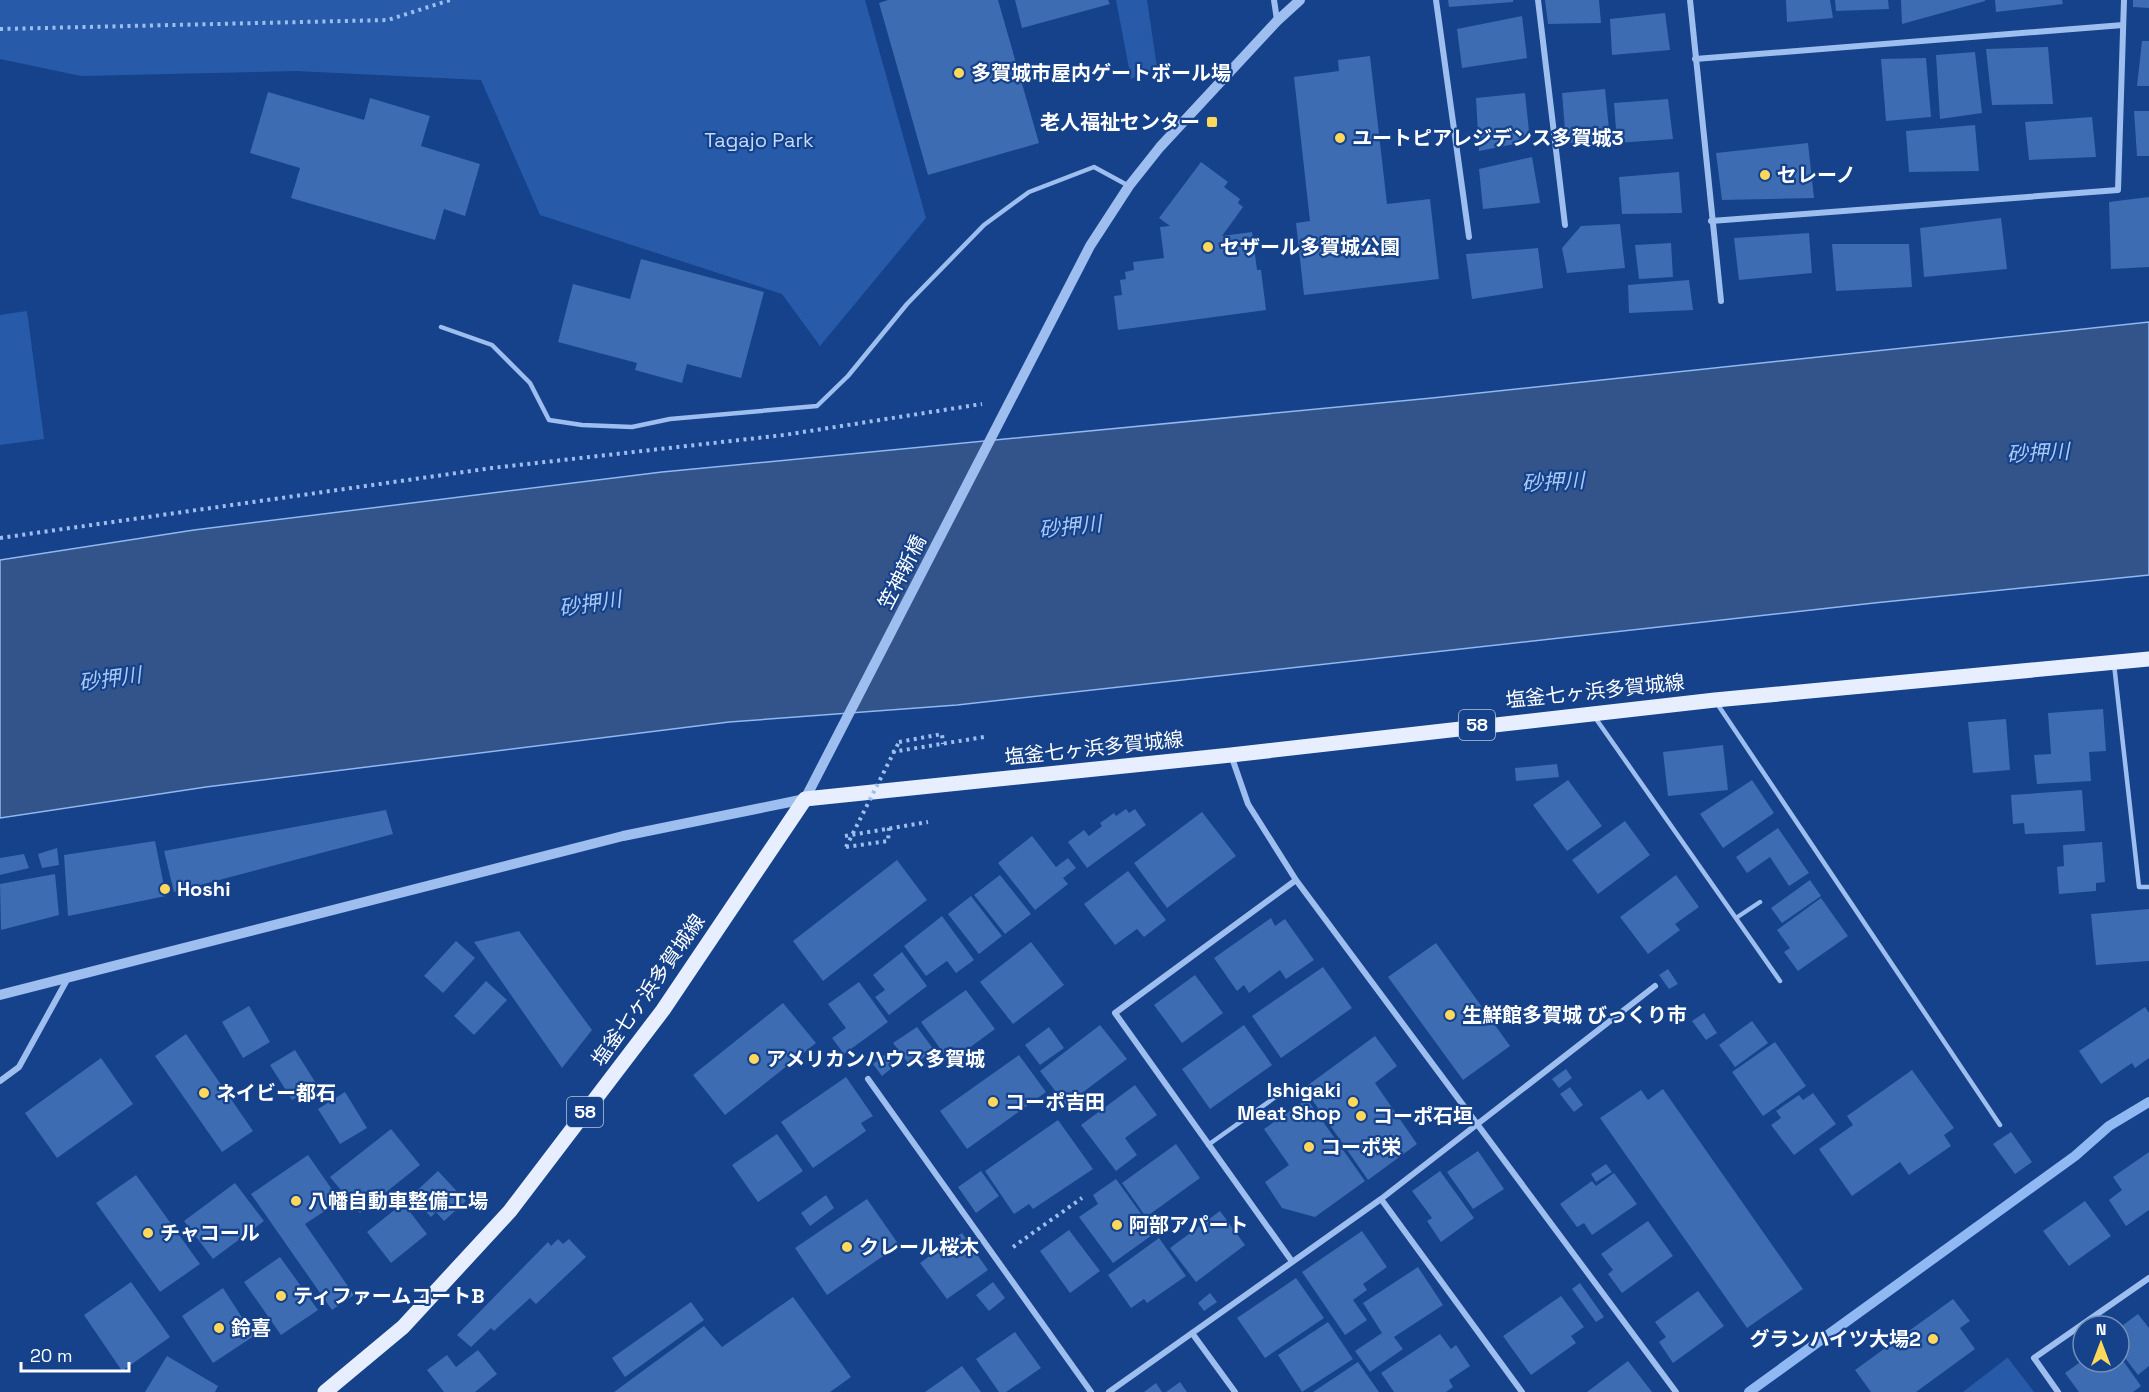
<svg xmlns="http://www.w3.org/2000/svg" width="2149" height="1392" viewBox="0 0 2149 1392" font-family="'Space Grotesk','Noto Sans JP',sans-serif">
	<rect width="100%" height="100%" fill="#15428a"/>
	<path fill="#275ba9" d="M0,0h865l61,218 -106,128 -38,-52 -242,-79 -59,-135 -185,-9 -215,5 -81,-17z
		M1116,0h31l10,67 -26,12z
		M27,311l17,128 -44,6v-130z
		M2008,1358l26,34h-71l44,-34z"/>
	<path fill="#32548a" stroke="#90b8f2" stroke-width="1.5" d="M2149,322v253l-275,28 -917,102 -228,17 -523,65 -206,31v-258l194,-30 468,-58 770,-74z"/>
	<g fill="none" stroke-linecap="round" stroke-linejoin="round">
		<path stroke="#90b8f2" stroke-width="10" d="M1749,1392l326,-236 34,-30 40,-24"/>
	</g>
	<path fill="#3d6cb3" d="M888,0h110l41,143 -111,32 -49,-172z
		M1015,0h93l2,4 -88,24z
		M1448,0h65v2l-64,5z
		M1545,0h54l2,23 -53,1z
		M1786,0h44l3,18 -46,4z
		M1835,0h53l1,9 -53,2z
		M1901,0h84v1l-83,23z
		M1995,0h67l1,4 -67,8z
		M2133,0h16v8l-16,-1z
		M1665,13l5,37 -58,5 -2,-36z
		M1522,16l5,42 -65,10 -5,-39z
		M2142,41h7v45h-12z
		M2048,47l5,57 -61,1 -6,-56z
		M1975,52l7,61 -42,6 -4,-64z
		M1370,56l17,148 43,-5 9,80 -135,16 -8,-72 14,-2 -16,-144 45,-6 -1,-11z
		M1926,58l5,59 -45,4 -5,-62z
		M1605,89l5,51 -44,3 -4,-50z
		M268,92l96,28 6,-22 60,18 -9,30 59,18 -15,52 -21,-7 -9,31 -144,-42 9,-30 -50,-15z
		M1525,93l5,48 -51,10 -3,-53z
		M1668,99l5,40 -56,4 -3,-40z
		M2134,111h15v45h-12z
		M2092,117l4,40 -67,3 -4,-38z
		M1975,125l4,46 -70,1 -3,-41z
		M1808,143l6,55 -92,2 -6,-47z
		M1532,157l8,46 -57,6 -4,-40z
		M1201,162l27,20 -4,5 16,12 -2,4 5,4 -21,29 30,-4 5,38h4l5,40 -148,20 -4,-34 8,-1 -2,-15 6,-1 -1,-7 9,-2 -1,-8 31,-4 -4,-31 10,-1 -11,-8z
		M1679,172l3,41 -60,1 -3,-37z
		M2149,197v70l-38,2 -2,-67z
		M2001,218l6,51 -83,8 -4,-49z
		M1620,224l5,44 -58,5 -5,-25 19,-22z
		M1809,233l3,40 -73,7 -5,-42z
		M1671,243l2,34 -34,2 -4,-34z
		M1832,244h77l3,43 -76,4z
		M1538,248l5,40 -71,11 -6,-45z
		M641,259l123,33 -23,86 -54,-14 -5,19 -47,-13 2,-7 -79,-21 15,-58 57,15z
		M1689,280l4,30 -64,3 -1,-28z
		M2103,709l3,42 -17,1 2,29 -54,3 -3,-29 17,-1 -3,-41z
		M2006,719l4,51 -37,3 -5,-51z
		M1723,745l5,45 -60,6 -5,-44z
		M1557,764l2,13 -43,4 -1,-13z
		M1568,780l34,46 -35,25 -34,-46z
		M1752,780l22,33 -51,35 -23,-34z
		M2082,790l3,41 -60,3 -1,-11 -11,1 -2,-29z
		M1126,809l3,4 6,-4 11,16 -59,43 -19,-26 16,-12 5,6 13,-10 -2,-3 14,-10 2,3z
		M386,810l7,24 -219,58 -10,-41z
		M1202,812l34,44 -69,52 -33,-45z
		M1625,821l25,34 -52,39 -26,-34z
		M1778,828l31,45 -20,13 -19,-29 -23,16 -11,-16z
		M1032,836l24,31 12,-9 8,10 -13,10 5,6 -33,26 -37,-47z
		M155,841l11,55 -98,20 -4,-61z
		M2102,842l3,40 -9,1v8l-37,3 -2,-27 7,-1 -1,-21z
		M57,848l2,17 -17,3 -4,-14z
		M24,854l5,14 -29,7v-17z
		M897,860l30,40 -104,81 -30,-40z
		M1128,871l38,49 -22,17 -7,-8 -22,16 -31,-41z
		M55,874l4,41 -58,15 -1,-46z
		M1000,875l31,39 -26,20 -31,-39z
		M1676,875l23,32 -24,17 5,6 -32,24 -28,-37z
		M1810,880l11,16 -39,27 -11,-15z
		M971,896l31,40 -23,18 -31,-40z
		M1821,898l27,38 -50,35 -14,-19 6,-4 -13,-18z
		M2149,909v52l-53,4 -5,-51z
		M942,916l32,44 -18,13 -9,-12 -21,15 -22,-30z
		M1271,918l4,8 10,-7 29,41 -28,19 -6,-9 -31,23 -5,-8 -7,6 -23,-33z
		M519,931l73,99 -30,38 -88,-126z
		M456,941l19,17 -32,35 -19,-17z
		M1031,942l33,43 -51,39 -33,-42z
		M1436,943l74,103 -47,34 -75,-103z
		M902,952l25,34 -38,29 -14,-18 10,-7 -12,-15z
		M1323,967l29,41 -71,50 -29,-42z
		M1668,969l10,15 -9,5 -10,-14z
		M1195,975l28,38 -41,30 -28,-38z
		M486,981l21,19 -33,35 -20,-19z
		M859,982l29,40 -44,32 -12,-16 14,-10 -18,-24z
		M966,990l29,39 -45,33 -29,-40z
		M783,1003l33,40 -91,72 -32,-40z
		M249,1006l21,36 -27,16 -21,-36z
		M2145,1007l4,6v45l-14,10 -3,-5 -31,21 -22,-33z
		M1704,1013l13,20 -11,7 -14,-19z
		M1752,1021l16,22 -33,24 -16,-22z
		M1100,1025l27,34 -61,46 -26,-34z
		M1244,1025l28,40 -62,44 -28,-40z
		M917,1027l17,23 -23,17 -18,-24z
		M1049,1027l15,21 -24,17 -15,-20z
		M186,1034l67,97 -31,21 -67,-96z
		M1375,1036l22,30 -22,17 42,61 -49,36 -64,-92z
		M1775,1042l31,44 -43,30 -31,-44z
		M295,1050l22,35 -25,15 -22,-35z
		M884,1055l9,12 -11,9 -9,-12z
		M1019,1055l27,37 -79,57 -27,-38z
		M101,1058l32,46 -76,54 -32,-45z
		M1566,1069l6,9 -13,10 -7,-9z
		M1912,1070l42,58 -10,7 7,11 -42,29 -9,-13 -48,34 -33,-47 34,-24 -6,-9z
		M846,1077l27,39 -12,7 5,8 -53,37 -32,-46z
		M1135,1085l22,30 -32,23 12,17 -21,16 -35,-46z
		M1570,1087l13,18 -9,7 -14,-18z
		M1663,1089l140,200 -56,39 -147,-210 41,-28 7,10z
		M345,1092l22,36 -27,16 -22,-35z
		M1813,1093l23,31 -42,31 -23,-30 10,-7 -5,-7 23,-16 4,5z
		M1307,1099l58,82 -50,36 -33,-9 -17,-26 24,-17 -25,-36z
		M1058,1120l35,49 -60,40 -4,-5 -15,10 -29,-43z
		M391,1129l29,36 -60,48 -30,-36z
		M2011,1132l21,30 -17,12 -22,-30z
		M777,1134l26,37 -45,31 -26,-37z
		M1176,1144l24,34 -54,39 -24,-34z
		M1478,1151l26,38 -31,20 -26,-37z
		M2149,1152v58l-23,16 -17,-26 13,-10 -9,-13z
		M308,1155l32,46 -35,23 49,71 -22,15 -81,-116z
		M1606,1164l6,8 -16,10 -5,-8z
		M438,1171l28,30 -22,20 -8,-9 -5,5 -20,-21z
		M981,1171l18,25 -23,17 -18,-26z
		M1440,1171l34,47 -33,24 -14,-21 5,-3 -20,-27z
		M1614,1173l23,31 -45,31 -8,-12 -7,4 -17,-23 32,-23 4,5z
		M136,1175l64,89 -40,28 -64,-89z
		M1116,1179l39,54 -42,30 -34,-46 19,-13 -5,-9z
		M235,1183l29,38 -51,38 -29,-38z
		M826,1195l8,13 -24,18 -9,-13z
		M867,1199l32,46 -72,50 -32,-47z
		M2085,1201l26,35 -42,30 -26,-35z
		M403,1203l24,31 -36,29 -24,-31z
		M1220,1211l25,34 -49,37 -26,-34z
		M1648,1221l25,35 -51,37 -14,-19 5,-4 -12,-16z
		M1069,1230l31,41 -30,22 -30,-42z
		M1362,1231l25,36 -24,17 4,6 -14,10 14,20 -22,15 -43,-63z
		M962,1233l26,37 -41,29 -27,-36z
		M1159,1238l27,38 -39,27 -3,-4 -13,9 -23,-33z
		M558,1239l5,5 6,-5 17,18 -50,47 -6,-6 -36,33 -3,-3 -20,19 -14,-12 91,-93 3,4z
		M280,1257l38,53 -37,25 -37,-53z
		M1418,1267l25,38 -49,32 9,12 -33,23 -15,-21 27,-18 -19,-30z
		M1296,1278l28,40 -59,40 -28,-40z
		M131,1282l39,55 -48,34 -38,-56z
		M993,1282l12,16 -16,13 -13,-16z
		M1580,1283l24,34 -8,5 -24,-33z
		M223,1288l31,48 -41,27 -31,-47z
		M1698,1291l26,35 -51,37 -14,-21 7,-5 -11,-15z
		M1210,1293l7,9 -13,9 -6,-8z
		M1561,1296l23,31 -13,9 5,7 -45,32 -28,-39z
		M793,1297l58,80 -21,15h-216l90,-66 18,21z
		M1953,1299l17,22 -10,7 15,21 -59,43h-45l-16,-22z
		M691,1302l13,18 -79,57 -13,-19z
		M2138,1314l11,14v38l-11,9 -19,-25v-22z
		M1328,1322l25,37 -51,33 -24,-37z
		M1015,1332l26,36 -35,24h-7l-23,-33z
		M1440,1334l11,15 5,-4 14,21 -21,14 4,7 -7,5h-52l-13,-19z
		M478,1350l19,24 -22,18h-31l-17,-22 20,-15 9,12z
		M2119,1355l22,31 -8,6h-54l-14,-19 18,-13 36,2z
		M167,1356l51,30 -3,6h-70z
		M1628,1361l24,31h-65z
		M1358,1362l21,30h-66z
		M962,1366l19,26h-56z
		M1180,1382l7,10h-21z
		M1156,1383l6,9h-18z"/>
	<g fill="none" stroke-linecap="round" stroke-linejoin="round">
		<path stroke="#9dbeef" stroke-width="4" stroke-dasharray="3 4.5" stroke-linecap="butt" d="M0,29l388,-9 62,-20
			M0,538l492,-70 292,-33 198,-31
			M899,742l43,-8 1,10
			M892,752l92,-15
			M845,836l83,-14
			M846,847l42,-6 1,-13
			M1013,1247l69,-49"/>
		<path stroke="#9dbeef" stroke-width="4.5" d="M441,327l51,18 38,38 19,37 33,5 50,2 38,-8 147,-13 31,-30 59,-72 77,-79 45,-33 65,-25 35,19
			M2114,664l25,223h10
			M1716,702l284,423
			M1594,716l186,265
			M1736,918l24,-16
			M1208,1145l80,-57"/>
		<path stroke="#9dbeef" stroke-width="6" d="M1274,0l3,20
			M1436,0l33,237
			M1538,0l27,225
			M1690,0l31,301
			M1695,59l428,-34
			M1711,221l407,-31 6,-190
			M1231,755l17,49 48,76 380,512
			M868,1079l223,313
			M0,1081l19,-14 49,-89
			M1381,1199l141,193
			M1291,1260l-176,-247 181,-133
			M1192,1333l43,59
			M1109,1392l272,-193 274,-213
			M2058,1392l-24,-34 115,-80"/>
		<path stroke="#9dbeef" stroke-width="10" d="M0,995l623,-159 182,-37 285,-553 39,-60 31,-39 117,-126 23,-21"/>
		<path stroke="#e6eeff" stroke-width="15" d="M325,1392l78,-65 107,-116 153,-201 142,-211 426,-44 484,-55 434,-41"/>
		<path stroke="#9dbeef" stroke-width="4" stroke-dasharray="3 4.5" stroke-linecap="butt" d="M846,847l53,-105"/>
	</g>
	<g fill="#ffd85c" stroke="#15428a" stroke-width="2">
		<circle cx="959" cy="73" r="6"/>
		<rect x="1206" y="116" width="12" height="12" rx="3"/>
		<circle cx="1340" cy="138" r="6"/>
		<circle cx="1765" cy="175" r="6"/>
		<circle cx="1208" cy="247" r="6"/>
		<circle cx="165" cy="889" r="6"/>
		<circle cx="1450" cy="1015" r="6"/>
		<circle cx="754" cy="1059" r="6"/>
		<circle cx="204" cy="1093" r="6"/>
		<circle cx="993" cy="1102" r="6"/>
		<circle cx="1353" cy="1102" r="6"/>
		<circle cx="1361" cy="1116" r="6"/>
		<circle cx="1309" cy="1147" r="6"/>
		<circle cx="296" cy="1201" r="6"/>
		<circle cx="1117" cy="1225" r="6"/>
		<circle cx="148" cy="1233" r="6"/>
		<circle cx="847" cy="1247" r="6"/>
		<circle cx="281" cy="1296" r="6"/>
		<circle cx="219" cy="1328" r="6"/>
		<circle cx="1933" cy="1339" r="6"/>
	</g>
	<g text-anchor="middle" stroke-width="4.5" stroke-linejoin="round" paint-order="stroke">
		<g fill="#15428a" stroke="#b9c6dc" stroke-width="1.5">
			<rect x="1459" y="710" width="36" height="30" rx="4.5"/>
			<rect x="567" y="1097" width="36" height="30" rx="4.5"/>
		</g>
		<g font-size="18" font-weight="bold" fill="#fff">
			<text x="1477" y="731">58</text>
			<text x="585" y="1118">58</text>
		</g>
		<g font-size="20" font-weight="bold" fill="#fff" stroke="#15428a" text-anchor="start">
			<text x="971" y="80">多賀城市屋内ゲートボール場</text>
			<text x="1200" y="129" text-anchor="end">老人福祉センター</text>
			<text x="1352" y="145">ユートピアレジデンス多賀城3</text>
			<text x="1777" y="182">セレーノ</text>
			<text x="1220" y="254">セザール多賀城公園</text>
			<text x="177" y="896">Hoshi</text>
			<text x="1462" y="1022">生鮮館多賀城 びっくり市</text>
			<text x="766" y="1066">アメリカンハウス多賀城</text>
			<text x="1341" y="1097" text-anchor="end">Ishigaki<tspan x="1341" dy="23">Meat Shop</tspan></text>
			<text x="216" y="1100">ネイビー都石</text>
			<text x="1005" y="1109">コーポ吉田</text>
			<text x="1373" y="1123">コーポ石垣</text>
			<text x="1321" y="1154">コーポ栄</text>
			<text x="308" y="1208">八幡自動車整備工場</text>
			<text x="1129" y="1232">阿部アパート</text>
			<text x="160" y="1240">チャコール</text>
			<text x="859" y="1254">クレール桜木</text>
			<text x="293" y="1303">ティファームコートB</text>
			<text x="231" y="1335">鈴喜</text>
			<text x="1921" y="1346" text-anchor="end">グランハイツ大場2</text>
		</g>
		<g font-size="20" fill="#c4dafb" stroke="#15428a">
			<text x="759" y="147">Tagajo Park</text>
		</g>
		<g font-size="20" fill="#fff" stroke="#15428a">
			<text transform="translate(902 572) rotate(-63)" y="7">笠神新橋</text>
			<text transform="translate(1595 691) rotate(-6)" y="7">塩釜七ヶ浜多賀城線</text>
			<text transform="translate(1094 748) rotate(-6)" y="7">塩釜七ヶ浜多賀城線</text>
			<text transform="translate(648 990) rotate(-55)" y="7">塩釜七ヶ浜多賀城線</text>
		</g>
		<g font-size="21" font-style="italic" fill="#a9c9f7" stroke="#15428a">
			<text transform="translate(2038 453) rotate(-3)" y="7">砂押川</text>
			<text transform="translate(1553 482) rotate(-3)" y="7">砂押川</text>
			<text transform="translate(1070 527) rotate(-6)" y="7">砂押川</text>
			<text transform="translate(590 604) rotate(-9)" y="7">砂押川</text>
			<text transform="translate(110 679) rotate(-8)" y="7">砂押川</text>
		</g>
	</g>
	<g transform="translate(2101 1344)"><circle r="28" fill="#15428a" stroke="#738eb9" stroke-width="1.5"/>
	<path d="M0-4.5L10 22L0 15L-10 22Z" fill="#ffd85c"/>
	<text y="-9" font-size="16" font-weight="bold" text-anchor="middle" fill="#ffffff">N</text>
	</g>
	<path d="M21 1362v9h108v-9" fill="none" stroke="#ffffff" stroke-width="3"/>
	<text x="30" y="1362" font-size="18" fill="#ffffff" stroke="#15428a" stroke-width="4.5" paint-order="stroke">20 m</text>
</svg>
